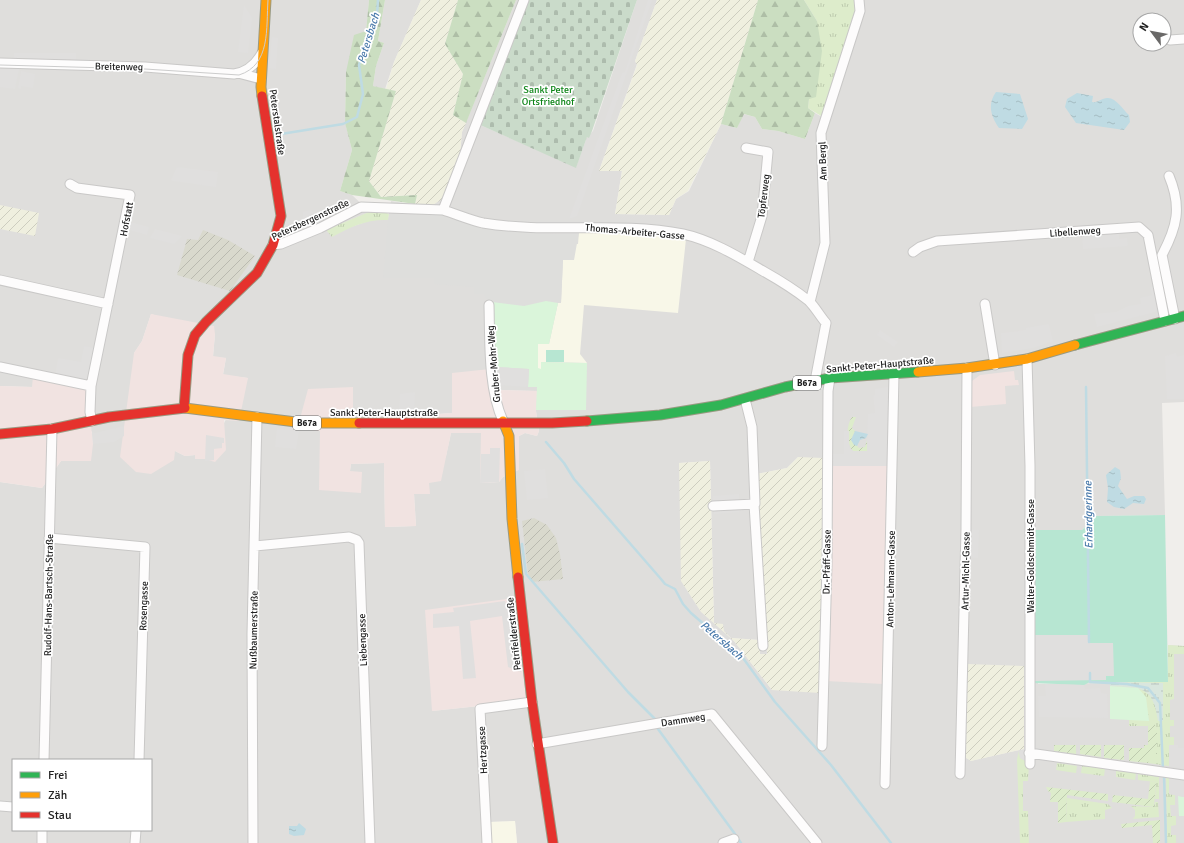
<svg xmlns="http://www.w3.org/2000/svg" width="1184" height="843" viewBox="0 0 1184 843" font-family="Signika,sans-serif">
	<defs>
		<pattern id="construction-furrows" width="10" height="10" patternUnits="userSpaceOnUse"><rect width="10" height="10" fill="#d9d9cd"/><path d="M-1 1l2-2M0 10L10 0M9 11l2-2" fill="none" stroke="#babab0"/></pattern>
		<pattern id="farmland-furrows" width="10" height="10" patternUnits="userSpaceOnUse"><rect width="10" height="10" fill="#efefdf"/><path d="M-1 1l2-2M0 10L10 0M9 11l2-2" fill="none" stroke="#cdcdbf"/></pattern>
		<pattern id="grass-tufts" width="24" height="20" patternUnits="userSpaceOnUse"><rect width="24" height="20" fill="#ddeccb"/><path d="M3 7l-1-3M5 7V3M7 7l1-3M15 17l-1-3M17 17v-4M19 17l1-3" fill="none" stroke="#bdcaae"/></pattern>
		<pattern id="forest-firs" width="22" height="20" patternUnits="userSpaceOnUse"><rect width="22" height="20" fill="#cbdec1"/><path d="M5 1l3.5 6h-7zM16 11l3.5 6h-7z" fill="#aebea6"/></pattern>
		<pattern id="wetland-marsh" width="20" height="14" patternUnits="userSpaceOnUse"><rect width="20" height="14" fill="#d9e6de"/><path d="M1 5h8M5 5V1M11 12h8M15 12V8" fill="none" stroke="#bac5be"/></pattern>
		<pattern id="cemetery-stones" width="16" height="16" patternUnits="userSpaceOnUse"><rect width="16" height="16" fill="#cadbca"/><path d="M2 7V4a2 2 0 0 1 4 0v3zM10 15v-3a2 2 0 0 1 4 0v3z" fill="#adbcad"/></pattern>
		<pattern id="garden-furrows" width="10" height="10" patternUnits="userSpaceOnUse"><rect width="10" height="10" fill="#ddeccb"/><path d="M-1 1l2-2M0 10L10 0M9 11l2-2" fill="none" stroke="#bdcaae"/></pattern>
		<pattern id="water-ripples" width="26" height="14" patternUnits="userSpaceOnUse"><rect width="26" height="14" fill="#bfdbe3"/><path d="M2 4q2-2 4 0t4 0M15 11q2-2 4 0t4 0" fill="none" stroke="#a4bcc2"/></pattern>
	</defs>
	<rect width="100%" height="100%" fill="#f0eeeb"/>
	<path fill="#dfdedc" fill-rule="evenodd" d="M0,0h369l-3,31 -20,41 -1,50 7,28 -12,41 12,4 18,17 -43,18 5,6 16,-8 26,-9 14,1 3,-19 32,5 29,-33 8,-18 2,-23 54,-132h12l-50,124 98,43 11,-30 6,-6 44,-131h20l-22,61 2,3 -38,107 23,-1 -7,44 54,1 7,-16 13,-8 32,-67 16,4 6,-14 12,3 7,12 16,2 27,8 10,-26 7,4 35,-106 -3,-11h330v402l-22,1 3,112 -69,1 -14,14h-49l5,154 130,-2v-37l16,1v197h-667l-2,-22 -26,1 1,21h-490v-361l42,6 19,-27 32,-17 -1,-12 -59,-55v10l-33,-1zM1140,20h24v24h-24zM151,314l64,20 -2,23 13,1 -3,17 25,3 -43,81h-10v-4l-10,1 -10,-5 -41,-98 8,-12zM452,373l44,17 41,1 -1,20 3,20 -2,5 -12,-3 -6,3 -1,34 -15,7 -4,5 -16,1h-2v-50h-30l-5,23 -17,27 -15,11 2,32 -31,1 -1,-64 -33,1 -1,7 -29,-26 -1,-15 75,-13 57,-4zM798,457l-26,233 -38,-49 -20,-18 17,15 28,2 1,14h7l-10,-180 30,-6zM710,461l4,162 -35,-160zM514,599l12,102 -94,10zM1024,666v83l-54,12zM13,760h138v70h-138z
		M385,0h36l-27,62 -9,27 -12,-3 3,-20 8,-23 -6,-2z"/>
	<path fill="#f1e3e1" d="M151,314l63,12 1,8 -2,22 13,2 -3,16 25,4 -9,43 -15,-1 2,30 -11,12 -10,-3h-10v-4l-10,1 -10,-5 -1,9 -23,14 -15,-2 -16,-15 14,-104 8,-12z
		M490,369l6,21 41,1 -1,20 3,20 -2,5 -12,-3 -6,3v34l-16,7 -4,5 -19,1 1,-50h-30l-10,48 -12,2 1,11h-16l2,32 -31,1 -1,-64 -33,1 -1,7 12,1 -1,21 -42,-3 1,-59 -17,-2 -2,-14 7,-26 45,-2v31l42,-1 57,-4v-40z
		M1014,371l1,9h3l1,5 -14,1 1,18 -36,3 2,-26 8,-6z
		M33,376l54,12 6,56 -2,17h-30l-19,27 -42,-6v-96l32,1z
		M831,466h56l-4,218 -57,-3z
		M514,598l12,103 -94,10 -7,-101z"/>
	<path fill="#f8f7e8" d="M581,231l67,2 38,6 -8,74 -94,-8 -4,49 7,9 -46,-1v7h-3v-25h11l9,-41h3l2,-44 12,-15h3l1,-12z
		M515,821l2,22h-27l-1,-21z"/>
	<path fill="#dededc" d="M395,212l55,4 35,13 76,5 3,-4 15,2 -5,28h-11l-2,43 -15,-2 -22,5 -32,-4 -7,-4 -1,-4h-10v-7l-40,-3v-6h-51l5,-58 1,-7z"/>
	<path fill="url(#construction-furrows)" d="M203,230l25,10 27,16 -25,35 -53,-16 10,-36 11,1z
		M534,518l13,7 9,13 4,16 3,25 -31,3 -4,-8 -6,-53z"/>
	<path fill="url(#farmland-furrows)" d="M421,0h37l-13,44 18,30 -10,41 13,8 -4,9 -2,23 -18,44 -9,6 -18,-1 2,-9 -36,2 -12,-16 27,-90 -10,-2 8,-27z
		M657,0h101l-37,124 -33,67 -12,8 -7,16 -54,-1 7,-43h-23l38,-106 -2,-4z
		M0,205l39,8 -4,23 -35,-7z
		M798,457l26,1 -4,235 -48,-3 -38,-49 -33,-29 -20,-31 -2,-118 31,-2 4,162 9,1 1,7 7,7 28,2 1,14h7l-10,-180 30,-6z
		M967,664l57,2v83l-53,12 -5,-3z"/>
	<path fill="url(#grass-tufts)" d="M804,0h50l3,11 -34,106 -15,-9 9,-87z
		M369,212h15l5,2 -1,6c-21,-1 -38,7 -56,17l-6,-7z
		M1168,645l16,1v8h-10v45l-4,1v20h4v6h-4v11h4v8h-5v21l-21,-3v-9h9v-25l-3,-5 -6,2h-19v-6h20l-11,-32 -28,-2v-4h58z
		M1019,751l1,7 9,5 -1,18h-5v30h5l1,32h-9l-3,-84z
		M1057,763l20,3 -1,7 -20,-3z
		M1082,766l23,3 -1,7 -23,-3z
		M1116,771l20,2 -1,7 -19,-3z
		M1138,774l21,3v22h-4l1,-17 -18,-2z
		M1166,778h3v16l6,1v10h-5l1,11h5v9l-5,1v9h5v8h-9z
		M1067,798l41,6 4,4 -7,2v9l-39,3z
		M1155,802h3l1,15 -26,2 2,-3v-6l-4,-4 23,1z"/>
	<path fill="url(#forest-firs)" d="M369,0h16l-7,41 6,2 -8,23 -3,20 23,5 -27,90 12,16 36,-2 -2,9 -63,-9 -12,-4 12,-41 -7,-27 1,-51 8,-37 12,-4z
		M458,0h58l-50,123 -13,-8 10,-41 -18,-30z
		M758,0h46l13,21 5,30 -6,46 -7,2 -1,9 7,5 -10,26 -27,-8 -16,-2 -7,-12 -11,-3 -7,14 -16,-4z"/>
	<path fill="url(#wetland-marsh)" d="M1110,682l53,1v38h-5c-5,-36 -17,-33 -48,-35z"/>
	<path fill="url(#cemetery-stones)" d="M528,0h109l-45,131 -3,7 -2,-1 -11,31 -98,-44z"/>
	<path fill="#daf5da" d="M546,301l12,2 -9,41h-11v24l3,1v-7l46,1 -1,47h-50l1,-23h-9l1,-18 -33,-2 -4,-65 32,4z
		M1110,686l28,2 8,9 3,24 -39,-2z
		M1178,796l6,1v19h-5z"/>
	<path fill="url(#garden-furrows)" d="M852,417h4l-4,11 3,3 -4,9 8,8 6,-1 2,-7 1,11h-15c-7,-8 -7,-26 -1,-34z
		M1154,723l3,6v25h-8l-1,9 -19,-2v-13h15v-3h4v-19z
		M1054,745h22v9l-22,-3z
		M1080,745h21v12l-21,-3z
		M1104,745h20v15l-20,-2z
		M1150,781l6,1 -2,25 -42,-5 1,-7 35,4z
		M1046,787l62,7v7l-41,-6 -1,27 -8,1v-21h-8l1,-9 -3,-2z
		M1160,820v23h-7l-1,-18 -30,3 -1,-4z"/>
	<path fill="#b7e6d2" d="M546,350h18v12h-18z
		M1165,515l3,167h-78l-6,3 -52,-2 1,-153h49l14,-14z"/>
	<path fill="#e0dfde" d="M648,0h4l-75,216 -8,3 53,-146 3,-1z
		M244,5l8,13 -4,35 -10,-1z
		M509,27l-35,93 -3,-2z
		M272,37l6,1 -2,31 -7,-1z
		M14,53h62v7l-62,-2z
		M0,68l19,1 -4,20 -15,-2z
		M21,71l14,3 -2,14 -12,-2v3l-3,-1z
		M177,167l41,5 -2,15 -43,-6 -2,-1z
		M310,210l13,9 -1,3 -28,11v-4l5,-3 4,-7v-7z
		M131,222l18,5 -2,8 -18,-5z
		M155,229l27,7 -8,8 -24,-6z
		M1119,232v7l8,-1 1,8 -45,3 -1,-14z
		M1156,286l4,19 -5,7 -58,15 -3,-13 22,-2 12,-6 13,-2 -1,-6 12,-3 -2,-8z
		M1049,324l4,17 -20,7 -31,5 -1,-20 25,-3v-2z
		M880,330l18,12 -4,5 -17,-12z
		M84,346l11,2 -7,35 -33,-7 3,-18 23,4z
		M1176,353l1,4 7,-2v44h-17l-2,-43z
		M496,367l33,2 -1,18 -30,-2z
		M888,387l-1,79h-56v-12h13v-23h5v16l4,4h14l1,-37 7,-1 -2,-17 2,-1v-6z
		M415,392l-1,23 -15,1 1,-22z
		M124,426v10l-10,6 -21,2 -1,-12 3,1z
		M277,428l22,3 -3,18 -21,-2z
		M206,435l18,3v5h-2v5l-8,1v11l-9,1z
		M490,448h10l-1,34 -19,1 1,-29h9z
		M545,469l3,29 -21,2 -3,-29z
		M739,494l1,18 -26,2 -1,-18z
		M966,529l13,1 -1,28 -13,-1z
		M505,601l5,18 6,4 5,49 -13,-5 -6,-51 -32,5 6,57 -13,1 -4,-53 -26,2v-14l21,-2 -1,-4z
		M1033,635h56v8h24l1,33h-8v4l-73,1z
		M1024,682h3l2,81 -9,-5 -1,-7 5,-1z
		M1045,684l39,1 1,4 15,-1 1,5 6,1 1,24 -69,-1 -1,-21h8z
		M1169,745h9v3h6v21l-15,-3z
		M1045,755l139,20v5l-10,-1 10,2v16l-15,-3v-17l-124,-17z"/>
	<path fill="url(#water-ripples)" d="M996,92l24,2 8,25 -6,10 -23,-1c-8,-12 -12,-23 -3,-36z
		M1077,93l16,3 -1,6c6,1 10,-4 15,-4 9,-1 16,12 22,17l1,7 -6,8 -48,-7 -11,-16 2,-8z
		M855,431l13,3 -2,4 -6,2 -3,6 -3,-1 -3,-5z
		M1115,467l5,3 1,8 -3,8 9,13 7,-3h10l2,3 -2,5 -11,-1 -9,6 -10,-2 -7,-5 1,-14 -2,-13z
		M299,823l7,6 -2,6 -10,1 -5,-2v-8h8z"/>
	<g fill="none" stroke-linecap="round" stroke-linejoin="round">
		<path stroke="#bfdbe3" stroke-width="2.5" d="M281,134l62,-10 14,-7 6,-23 -4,-29 18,-50 1,-15
			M1086,387l3,255
			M546,442l18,21 10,16 87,100 4,5 10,5 8,15 8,9 52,45 32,44 56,63 60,78
			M522,544l4,30 102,118 27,27
			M1090,673v9l37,2 21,4 12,15 3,67
			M658,729l77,105
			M1164,775l2,68
			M739,840l2,3"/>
		<defs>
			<path id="street" d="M1170,40l14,-1
				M0,63l145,4 89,7c13,-2 22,-10 28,-21
				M238,73l23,6
				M746,148l22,4 -6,64 -14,46
				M1169,176c13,31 8,51 -7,79l13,64
				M70,184l7,4 53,7 -39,191 -1,26 2,9
				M443,210c13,4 27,10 40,13 66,11 134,-2 200,11 28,6 56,23 80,37 16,9 32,19 46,30 6,6 11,15 17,22l-11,58
				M273,245l8,-1 39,-16 41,-21 82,3 81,-210
				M913,252l7,-5 17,-6 202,-14 9,8 17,86
				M0,280l108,24
				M810,302l15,-59 -4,-110 39,-122 -1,-11
				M985,304l10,61
				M489,305c1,36 -1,83 14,116
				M1027,359l3,107v298
				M0,367l91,19
				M754,504l9,142
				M713,506l42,-2 -3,-77 -7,-28
				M49,538l96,9 -6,213
				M255,546l94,-9 8,3 2,3 11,300
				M537,744l175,-30 105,129
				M822,746l5,-181 1,-174 2,-13
				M1029,753l155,22
				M44,760l8,-331
				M960,774l6,-245 1,-161
				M885,784l9,-410
				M0,806l13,1
				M42,843v-13
				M135,843l1,-13
				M253,843l-1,-209 5,-217
				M487,843l-7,-134 52,-7
				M723,843l11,-4"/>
			<path id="fast" d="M1075,345l109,-29
				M587,421l73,-6 61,-10 64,-18 45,-9 88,-6"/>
			<path id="slow" d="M262,96l-1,-9 5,-87
				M918,372l49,-4 60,-9 48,-14
				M185,408l119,15h55
				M503,421l6,15 3,83 6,58"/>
			<path id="jam" d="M184,408l4,-53 7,-20 11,-13 51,-49 16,-28 8,-29 -19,-120
				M359,423h193l35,-2
				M0,434l52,-5 57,-12 76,-9
				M518,577l14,125 21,141"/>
		</defs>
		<use href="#street" stroke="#c9c8c7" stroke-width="11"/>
		<use href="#fast" stroke="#999a82" stroke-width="11"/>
		<use href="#slow" stroke="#999a82" stroke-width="11"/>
		<use href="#jam" stroke="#999a82" stroke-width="11"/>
		<use href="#street" stroke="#fdfcfc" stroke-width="9"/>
		<use href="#fast" stroke="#30b455" stroke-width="9"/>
		<use href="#slow" stroke="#ff9f0a" stroke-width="9"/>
		<use href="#jam" stroke="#e5322d" stroke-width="9"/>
		<path stroke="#ccc" stroke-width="1" d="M0,65l145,4 94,6c32,-10 27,-47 29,-75"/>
	</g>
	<g text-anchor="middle" stroke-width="3.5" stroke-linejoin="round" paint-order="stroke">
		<g fill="#fff" stroke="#646464" stroke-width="1">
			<rect x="793" y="376" width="28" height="14" rx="3"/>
			<rect x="293" y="416" width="28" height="14" rx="3"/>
		</g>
		<g font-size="9" font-weight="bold" fill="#222">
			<text x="807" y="386">B67a</text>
			<text x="307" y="426">B67a</text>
		</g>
		<g font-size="10" fill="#222" stroke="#fff">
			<text transform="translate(119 66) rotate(1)" y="4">Breitenweg</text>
			<text transform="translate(278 122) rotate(82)" y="4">Peterstalstraße</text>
			<text transform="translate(822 161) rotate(-92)" y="4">Am Bergl</text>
			<text transform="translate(763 196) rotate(-83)" y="4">Töpferweg</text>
			<text transform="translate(126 219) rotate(-79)" y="4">Hofstatt</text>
			<text transform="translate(310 219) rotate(-25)" y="4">Petersbergenstraße</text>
			<text transform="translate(635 231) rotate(5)" y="4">Thomas-Arbeiter-Gasse</text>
			<text transform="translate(1075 231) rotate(-4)" y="4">Libellenweg</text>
			<text transform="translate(493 364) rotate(-95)" y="4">Gruber-Mohr-Weg</text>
			<text transform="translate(880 364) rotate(-5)" y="4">Sankt-Peter-Hauptstraße</text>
			<text x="384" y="416">Sankt-Peter-Hauptstraße</text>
			<text transform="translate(1030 556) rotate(-90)" y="4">Walter-Goldschmidt-Gasse</text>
			<text transform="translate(826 562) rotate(-89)" y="4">Dr.-Pfaff-Gasse</text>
			<text transform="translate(965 571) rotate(-89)" y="4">Artur-Michl-Gasse</text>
			<text transform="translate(890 579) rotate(-89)" y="4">Anton-Lehmann-Gasse</text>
			<text transform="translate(48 595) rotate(-89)" y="4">Rudolf-Hans-Bartsch-Straße</text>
			<text transform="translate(143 606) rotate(-88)" y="4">Rosengasse</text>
			<text transform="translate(253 630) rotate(-89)" y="4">Nußbaumerstraße</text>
			<text transform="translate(513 634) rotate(-96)" y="4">Petrifelderstraße</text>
			<text transform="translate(362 640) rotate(-92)" y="4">Liebengasse</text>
			<text transform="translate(683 719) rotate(-9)" y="4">Dammweg</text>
			<text transform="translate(482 750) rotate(-93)" y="4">Hertzgasse</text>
		</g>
		<g font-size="10" fill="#0c8416" stroke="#fff">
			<text x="548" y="93">Sankt Peter<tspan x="548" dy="12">Ortsfriedhof</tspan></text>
		</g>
		<g font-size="11" font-style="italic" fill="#4a7aab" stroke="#fff">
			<text transform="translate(368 38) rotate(-73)" y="4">Petersbach</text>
			<text transform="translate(1088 515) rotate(-91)" y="4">Erhardgerinne</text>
			<text transform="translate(722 640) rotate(41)" y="4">Petersbach</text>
		</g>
	</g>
	<rect x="12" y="759" width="140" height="72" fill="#ffffff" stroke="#a7a7a7"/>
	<rect x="20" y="772" width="20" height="6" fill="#30b455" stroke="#a7a7a7"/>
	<text x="48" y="779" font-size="12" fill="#222222">Frei</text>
	<rect x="20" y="792" width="20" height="6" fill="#ff9f0a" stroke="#a7a7a7"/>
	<text x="48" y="799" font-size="12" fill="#222222">Zäh</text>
	<rect x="20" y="812" width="20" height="6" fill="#e5322d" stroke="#a7a7a7"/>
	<text x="48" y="819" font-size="12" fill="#222222">Stau</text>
	<g transform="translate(1152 32) rotate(302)"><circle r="19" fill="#ffffff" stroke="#a7a7a7"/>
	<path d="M0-3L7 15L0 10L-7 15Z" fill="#6a6968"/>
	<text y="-6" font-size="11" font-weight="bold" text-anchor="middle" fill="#222222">N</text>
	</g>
</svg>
